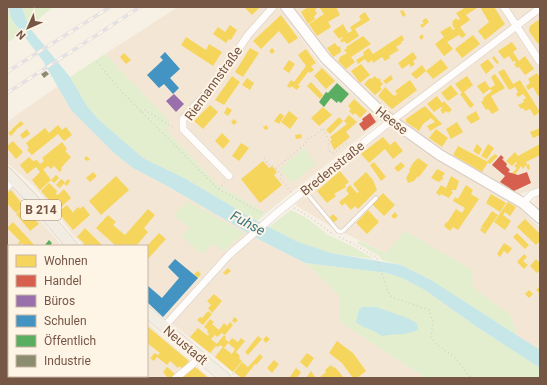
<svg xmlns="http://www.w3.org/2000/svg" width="547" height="385" viewBox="0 0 547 385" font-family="Roboto,sans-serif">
	<rect width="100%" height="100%" fill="#f7f0e5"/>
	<path fill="#f3e6d4" d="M178,7h100l42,57 60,56 -3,4 -111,89 -49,-29 -49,-52 1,-11 -64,-67z
		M289,7h251v180l-23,8 -97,-59 -33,-24 -59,-54z
		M58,86l13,24 44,44 18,14 36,19 89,52 47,24 35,33v26l86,56h-186l-93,-75v-57h-63l-11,-11 -19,-26 -23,-26 -24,-20v-41z
		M391,128l46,32 81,46 22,22v122l-22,-14 -8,-21 -38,-27v-18l-67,-38 -19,21 -54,-26 -35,-21 -2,-2 91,-74z
		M7,182l55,64h-53v130h138v-54l13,13 50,43h-203z"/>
	<path fill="#fbe7db" d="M540,193v20l-4,-4 -2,-7z"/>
	<path fill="#e2eece" d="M7,7h1l4,13 9,13 -14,10z
		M22,7h31l-24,20z
		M105,54l64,67 -1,11 49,52 49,29 -9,8 -71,-42 -43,-21 -45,-39 -11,-13 -17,-29z
		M304,148l12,16 -24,19 -12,-14z
		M187,201l57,32 -20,18 -12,-7 -10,10 -20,-17 8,-9 -16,-12z
		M291,210l17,9 20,16 22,10 24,14 -43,-6 -33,-11 -29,-15z
		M405,231l67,39 1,18 37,27 8,21 -87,-56 -30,-15 -19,-5 -3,-4 -22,-13 3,-2 26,12z
		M305,263l82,10 15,5 23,12 52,37 63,41v10h-114l-86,-56v-26z"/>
	<path fill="#c7e6e8" d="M8,7h14l7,20 41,50 17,29 11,13 45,39 43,21 71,42 41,21 33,11 70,12 30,15 109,70v18l-63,-41 -52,-37 -23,-12 -15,-5 -82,-10 -47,-24 -89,-52 -36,-19 -18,-14 -44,-44 -28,-49 -31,-41z
		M362,307h14l29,10 12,6 1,7c-13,6 -23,3 -36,6 -9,-7 -18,-7 -26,-14l3,-12z"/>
	<path fill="#f6d55c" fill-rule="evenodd" d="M244,7h16l-8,8z
		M308,7h9v1l-2,2 2,4 -3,2 1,3 -7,5 -7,-12z
		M319,7h17l4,8 -12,7 3,5 -14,9 -8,-12 15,-10z
		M466,7h10l1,1 -11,7 4,5 -10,7 6,8 -4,3 -3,-3 -12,7 6,7 -9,7 -9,-12 9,-7 -4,-5 10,-6 3,4 2,-1 -3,-4 1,-1 -1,-2 4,-4 2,2 2,-1 -4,-6z
		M480,7h14l11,17 -20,16 -7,-9 11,-9z
		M403,10l3,5 -3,2 -3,-6z
		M365,12l5,8 -15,9 4,7 -12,8 -3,-3 -2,2 -2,-3 3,-2 -1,-1 -3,2 -6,-8 10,-7 5,9 4,-2 -2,-4 11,-7 -2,-4z
		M281,15l17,23 -9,6 -10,-13 -18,18 -8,-8z
		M426,18l3,4 -7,6 -2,-3 4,-2 -2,-2z
		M540,19v23l-2,2 -9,-13 1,-5z
		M230,25l7,5 -6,10 -2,-1 -3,4 -13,-9 5,-7 7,5z
		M422,34l2,3 -3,3 -2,-3z
		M402,35l2,5 -3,2 1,1 -6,4 3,3 -10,6 1,2 -5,3 -3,-4 -9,6 -1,-3 -4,3 -3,-4 -7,5 -2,-4 8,-5 -1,-3 6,-4 4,6z
		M473,35l7,9 -18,14 -7,-9z
		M363,36l8,8 -20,13 4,5 -9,7 -8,-8 2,-4 7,-4 -3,-3 3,-2 -1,-1z
		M186,37l20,13 3,-6 13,8 -9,14 -32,-21z
		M512,42l5,7 -4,3 6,9 6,-5 9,13 -9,6 -6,-8 -2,1 -3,-4 2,-1 -1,-2 -2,1 -4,-6 -5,3 -6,-8z
		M335,43l3,4 2,-1 1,6 -8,5 -6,-9z
		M250,48l9,5 -16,24 -8,-5z
		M272,48l3,3 -3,3 -3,-3z
		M306,49l10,14 -5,3 3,4 -4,3 -1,-2 -11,14 2,1 -3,4 -6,-4 -1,2 -3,-2 4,-6 3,2 12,-16 -8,-11z
		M413,52l4,6 -4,3 2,3 -4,3 -2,-3 -7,5 -4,-6z
		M124,53l7,7 -5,4 -6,-7z
		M494,56l5,7 -2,1 -5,-6z
		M441,59l7,9 -15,11 -7,-8z
		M488,59l6,8 -8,7 -6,-9z
		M289,60l6,4 -6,9 -6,-4z
		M361,64l9,11 -10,8 -9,-12z
		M422,65l4,6 -10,8 -5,-5z
		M322,68l13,13 -9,8 -12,-13z
		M504,69l9,15 7,-4 20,32 -6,4 -4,-7 -5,2 -2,-3 -2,1 -3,-4 6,-3 -1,-2 3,-2 -3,-4 -5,3 -2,-3 2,-2 -3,-5 -6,3 -11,-18z
		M537,73l3,5v16l-2,2 -5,-9 -5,3 -2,-4 4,-3 -2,-4z
		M495,74l10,14 -14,8 8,14 -7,4 -4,-5 -2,1 -5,-8 3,-2 -1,-2 9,-7 -2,-2 -7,5 -6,-8 8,-5 5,7 5,-3 -4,-8z
		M391,75l2,4 -7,5 -3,-3z
		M232,76l8,6 -16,23 -9,-5z
		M374,76l4,3 1,-1 2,2 -1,1 3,3 -3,3 2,2 -7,6 -11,-11 6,-6 2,1z
		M467,76l6,9 -9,7 10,13 -4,3 -10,-14 2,-1 -7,-9z
		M247,78l7,5 -4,7 -8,-5z
		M410,80l7,10 -25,19 -14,-13 7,-9 9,9 3,-2 -2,-3z
		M311,82l12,13 -3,4 -13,-13z
		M451,85l7,9 -10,7 -7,-8z
		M437,96l5,7 2,-2 8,9 -4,3 -2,-2 -3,3 -3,-4 2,-1 -1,-2 -7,5 -7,-8z
		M354,99l13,12 -7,7 -5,-5 -2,2 -4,-4 2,-2 -3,-3z
		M210,105l8,7 -15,17 -9,-8z
		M425,106l17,18 -12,7 -3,-5 8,-4 -4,-4 -8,6 -4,7 -13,-9v-3z
		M227,107l5,3 -4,6 -4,-3z
		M323,107l9,8 -13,11 -8,-8z
		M289,111l9,7 -8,11 -9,-7z
		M476,111l4,8 -9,5 -5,-7z
		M280,113l4,3 -5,8 -5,-3z
		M349,115l8,7 -11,10 4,5 -16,13 -4,-9 2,-1 -2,-3 17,-13 -3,-3z
		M339,117l4,4 -13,13 -4,-4z
		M234,119l3,3 -3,3 -3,-3z
		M21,121l3,3 -7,5 -6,7 -3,-3 5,-4h-1z
		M457,122l6,10 -12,7 -5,-10z
		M58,125l4,5 4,-3 6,8 -8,6 -6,-7 -26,21 -5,-5 2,-2 -3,-5 19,-15 4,5z
		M267,125l1,4 -3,1 -2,-3z
		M540,128v7l-7,3 -3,-6z
		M27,129l3,5 -7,5 -3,-4z
		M436,129l12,9 -6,9 -13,-9z
		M222,133l8,8 -7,8 -8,-8z
		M301,134l1,4 -6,1 -1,-4z
		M383,137l7,8 5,-4 8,10 -10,8 -8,-10 -16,14 -8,-9z
		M13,141l10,11 -7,7 -9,-11v-2z
		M62,142l5,7 -2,2 6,6 -10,11 1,1 -2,3 -6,-6 -3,3 -3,-3 -4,3 -1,-1v1l8,11 -11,10 -8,-10 8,-8 -4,-5 -9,7 -7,-9 9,-8 4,4 4,-1 3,4 4,-3 -2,-3z
		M241,143l8,5 -10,13 -7,-5z
		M477,144l5,5 -3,6 -6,-4z
		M488,144l6,4 -7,11 -6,-3z
		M540,144v11l-14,7 1,2 -1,1 3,-1 1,5 -2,1 -2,-5 -3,4 -2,-3 -6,9 -2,-1 -1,-1 5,-5 -3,-2 3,-3 -1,-1 -4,4 -6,-5 9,-9 3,4z
		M458,146l30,16 -6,10 -29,-17z
		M495,154l3,2 -8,8 -3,-2 3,-4z
		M86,156l4,3 -2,2 -4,-2z
		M418,158l10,7 -9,12 -1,-1 -4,5 -6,2 -2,-5 4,-7 -1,-1 4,-7z
		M263,161l6,7 3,-2 5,6 -3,3 8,10 -22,18 -19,-24z
		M374,162l12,15 -5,4 -11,-16z
		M401,162l4,4 -7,6 -4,-4z
		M437,169l8,4 -3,4 2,1 -5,4 -8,-4z
		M340,171l9,11 -4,3 1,2 -12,7 2,2 -9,7 -10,-12z
		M93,172l4,4 -7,6 -4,-4z
		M366,172l7,8 4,10 -19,19 -3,-3 -4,4 -6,-7 -3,3 -3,-4 10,-8 -3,-4 1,-1v-1l3,-3 7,8 2,-1 -6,-8z
		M56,175l3,3 -5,5 -3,-3z
		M116,176l13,14 -28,25 -12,-14z
		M451,176l8,5 -3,9h-4l-1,1 2,1 -4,6 -8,-4 -1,2 -4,-3 5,-8 5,3z
		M61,179l4,3 -5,6 -4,-3z
		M68,179l2,2 -3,5 -3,-2z
		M49,183l8,8 -1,3 2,1 6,-6 7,9 -13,12 -17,-19z
		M466,185l7,5 -2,4 8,5 -21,31 -5,-3 -3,4 -6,-5 2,-4 1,1 9,-14 6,4 3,-5 -12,-7 2,-4 3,2z
		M11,190l13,16 -8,7 -9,-10v-10z
		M383,193l12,12 -11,11 -12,-12z
		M491,194l15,9 -6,9 -14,-9z
		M508,202l8,5 -6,9 -5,-4 -2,3 8,6 -6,9 -11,-8z
		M67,205l7,9 -1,-2 5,-5 2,2 3,-3 7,9 -17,15 -15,-18z
		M24,207l15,17 -9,7 -14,-17z
		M148,209l7,6 -11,13 4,4 -11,13 -1,-1 -2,2h-18l-20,-18 12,-13 8,7 -3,3 12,10z
		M368,210l11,12 -12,12 -11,-11z
		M492,211l6,4 -11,16 -6,-4z
		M395,212l3,4 -4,3 -3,-3z
		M333,214l5,5 -5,4 -4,-5z
		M525,219l15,15v7l-4,4 -19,-18z
		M13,222l14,15 8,9h-11l-2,-3 -2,2 -2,-2 2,-2 -13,-13z
		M482,227l5,4 -2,3 -5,-4z
		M85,228l18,18h-19l-1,-2 1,-1 -7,-6z
		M159,233l7,6 -19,21v-14z
		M517,233l12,12 -4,4 -12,-12z
		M504,243l8,5 -4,6 -4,-3 -4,6 -3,-3z
		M9,252v17l-2,-3v-12z
		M524,254l3,3 -4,4 5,4 -4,4 -7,-7z
		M536,259l4,4v7l-3,3 -7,-7z
		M228,268l3,3 -5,4 -3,-2z
		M198,271l3,3 -3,4 -4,-4z
		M540,286v8l-4,-4z
		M529,290l4,4 -4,4 -4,-4z
		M214,294l8,7 -10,12 -4,-5 3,-3 -4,-4z
		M208,311l4,3 -9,11 -6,-5 3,-3 2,1z
		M234,317l4,3 -3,3 -3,-2z
		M210,319l4,3 -2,2 7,6 5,-7 3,3 3,-4 3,3 -8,10 -3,-2 -5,4 -2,-2 -4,4 6,5 7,-9 2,2 -1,2 4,3 3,-4 6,4 3,-4 4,3 -9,11 4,4 -1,2 3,3 -9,11 -18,-15 8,-10 -3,-2 -2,2 -2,-1 -6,7 -20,-16 8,-9 10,8 1,-2 -2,-2 1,-2 -4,-3zM228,343l7,6 -3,5 -8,-6z
		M147,326l42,35 -6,8 -4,-3 -1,2 -8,-7 -3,4 -10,-8 -3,4 -4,-3 5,-5 3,2 2,-2 -13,-10z
		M9,327v15l-2,-1v-10z
		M258,336l4,3 -14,16 -3,-3z
		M266,336l4,3 -4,4 -3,-3z
		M337,341l16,12 13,18 -9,7h-4l-11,-15 -13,-10z
		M307,353l7,5 -7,10 -7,-6z
		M260,354l3,3 -7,8 -1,-1 -11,14h-2l-8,-6 8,-10 6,5z
		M274,360l5,4 -7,9 -5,-5z
		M331,365l3,3 1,-1 9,11h-23l-1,-1 6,-5 -1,-2z
		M167,367l8,7 -4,4h-3l-5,-6z
		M195,367l12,10 -2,1h-24z
		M296,368l5,4 -4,6h-8z
		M311,371l5,7h-10z
		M100,376h11l-2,2h-7z
		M113,376h14l2,2h-18z"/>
	<path fill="#d6604d" d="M370,113l6,9 -12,9 -5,-7 4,-3 -1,-2z
		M501,155l3,3 -2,1 5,5 -1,2 4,4 -2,2 10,3 9,-3 4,11 -17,8 -3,-1v-1l-11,-7 5,-6 -13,-11z"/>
	<path fill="#9970ab" d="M174,94l10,10 -8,8 -10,-11z"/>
	<path fill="#4393c3" d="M165,52l15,17 -10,9 9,10 -6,6 -9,-10 -5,4 -12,-13 16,-15 -3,-3z
		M175,259l23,19 -35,39 -16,-15v-17l15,13 17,-20 -11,-11z"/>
	<path fill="#5aae61" d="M337,83l12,11 -8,9 -3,-2 -1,2 -6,-5 -7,9 -5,-5 7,-10 2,1z
		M49,240l3,3 -1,1 1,2h-8z"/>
	<path fill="#8c8c6e" d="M46,71l3,3 -5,4 -3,-4z"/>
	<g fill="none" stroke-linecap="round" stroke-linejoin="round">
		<defs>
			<path id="lane" d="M304,190l34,41 3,1 3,-2 32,-32"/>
			<path id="street" d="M504,7l36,55
				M229,176l-46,-47v-10l34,-38 31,-46 25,-28
				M7,187l7,-8
				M523,203l9,-9 8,-3
				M7,285l2,1
				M164,327l65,-72 49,-43 104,-84 158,-120
				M7,370l2,-3
				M176,378l18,-15 5,-6"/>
			<path id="secondary" d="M286,7l40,52 58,56 56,40 83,48 17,15"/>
			<path id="primary" d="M7,173l27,28 38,45
				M147,312l78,66"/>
		</defs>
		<use href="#lane" stroke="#d8cdc4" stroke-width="5"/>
		<use href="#street" stroke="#d8cdc4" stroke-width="8"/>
		<use href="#secondary" stroke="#d7ccc2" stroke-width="12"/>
		<use href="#primary" stroke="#d6cbc2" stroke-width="12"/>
		<path stroke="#d9d0ca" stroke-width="1.5" stroke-dasharray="1 3" stroke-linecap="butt" d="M97,62l24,29 97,98 46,25
			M141,112l4,-2 26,16 5,1
			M264,158l5,7 5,1 2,2
			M219,189l6,-8
			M291,192l-10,-13v-4l-5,-7 28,-23 4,-6 6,-3 9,-8 6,13 -1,9 5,3 14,-10 2,2
			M294,208l16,9 24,18
			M339,237l13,6 25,15 11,34 4,5 37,13 4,11 -2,16 4,6 20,15 16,20
			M233,374l5,4
			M89,376l2,2"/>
		<use href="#lane" stroke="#fefdfb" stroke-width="3.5"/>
		<use href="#street" stroke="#fefdfb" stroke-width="7"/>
		<use href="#secondary" stroke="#fefdfb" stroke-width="10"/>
		<use href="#primary" stroke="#f2ede3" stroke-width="11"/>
		<defs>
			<path id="rail" d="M7,72l103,-65
				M7,93l133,-86"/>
		</defs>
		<use href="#rail" stroke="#e4e1e3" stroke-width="3.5"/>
		<use href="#rail" stroke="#fff5e7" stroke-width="2" stroke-dasharray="6" stroke-linecap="butt"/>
	</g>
	<g text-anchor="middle" stroke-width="4" stroke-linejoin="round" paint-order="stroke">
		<rect fill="#fff5e7" stroke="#9f8676" stroke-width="1" x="21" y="200" width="40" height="20" rx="3"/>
		<g font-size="12" font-weight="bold" fill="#765645">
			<text x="41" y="214">B 214</text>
		</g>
		<g font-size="13" fill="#765645" stroke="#fff5e7">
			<text transform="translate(213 83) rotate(-54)" y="5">Riemannstraße</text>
			<text transform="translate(392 120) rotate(38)" y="5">Heese</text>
			<text transform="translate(332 168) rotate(-39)" y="5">Bredenstraße</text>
			<text transform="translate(186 345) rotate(40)" y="5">Neustadt</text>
		</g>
		<g font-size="14" font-style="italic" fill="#3a7884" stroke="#fff5e7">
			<text transform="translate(248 223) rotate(28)" y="5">Fuhse</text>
		</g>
	</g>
	<rect width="547" height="385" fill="none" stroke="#765645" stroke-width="16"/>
	<rect x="8" y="245" width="140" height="132" fill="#fff5e7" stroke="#c8b5a6"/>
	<rect x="16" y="255" width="20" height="12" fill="#f6d55c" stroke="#c8b5a6"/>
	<text x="44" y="265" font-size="12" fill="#765645">Wohnen</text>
	<rect x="16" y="275" width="20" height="12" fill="#d6604d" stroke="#c8b5a6"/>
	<text x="44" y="285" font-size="12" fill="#765645">Handel</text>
	<rect x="16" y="295" width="20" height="12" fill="#9970ab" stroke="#c8b5a6"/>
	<text x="44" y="305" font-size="12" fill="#765645">Büros</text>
	<rect x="16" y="315" width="20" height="12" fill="#4393c3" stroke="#c8b5a6"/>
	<text x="44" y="325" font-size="12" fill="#765645">Schulen</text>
	<rect x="16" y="335" width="20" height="12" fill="#5aae61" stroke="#c8b5a6"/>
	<text x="44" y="345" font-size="12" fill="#765645">Öffentlich</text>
	<rect x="16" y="355" width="20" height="12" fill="#8c8c6e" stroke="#c8b5a6"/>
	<text x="44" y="365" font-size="12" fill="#765645">Industrie</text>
	<g transform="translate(28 28) rotate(225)" stroke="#fff5e7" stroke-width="3" paint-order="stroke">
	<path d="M0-3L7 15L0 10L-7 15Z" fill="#765645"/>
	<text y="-6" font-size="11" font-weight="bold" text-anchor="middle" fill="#765645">N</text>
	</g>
</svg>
